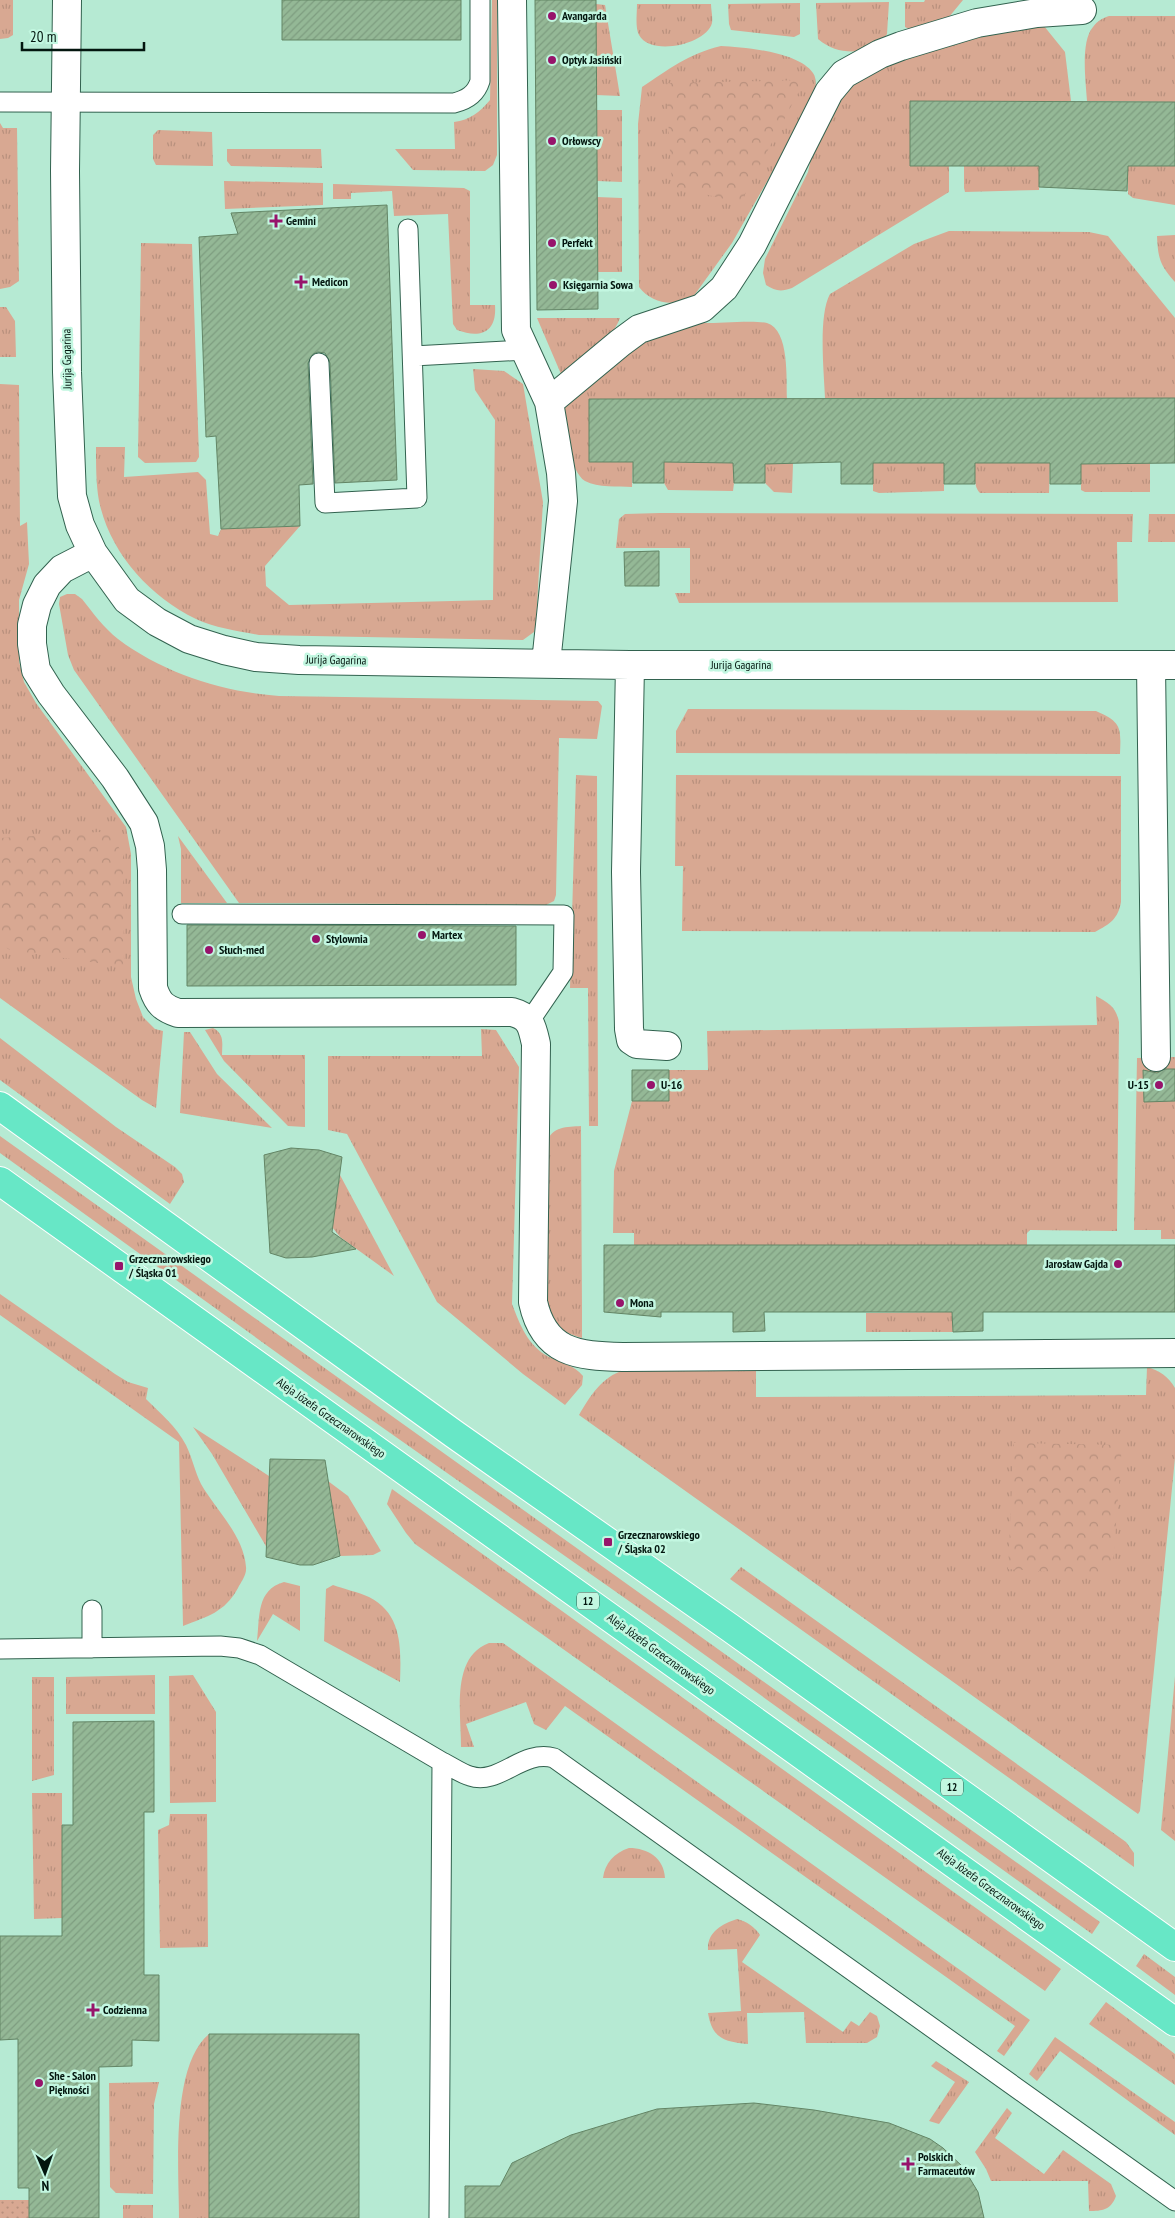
<svg xmlns="http://www.w3.org/2000/svg" width="1175" height="2218" viewBox="0 0 1175 2218" font-family="'PT Sans Narrow',sans-serif">
	<defs>
		<pattern id="grass-tufts" width="24" height="20" patternUnits="userSpaceOnUse" patternTransform="scale(1.25)"><rect width="24" height="20" fill="#d8a892"/><path d="M3 7l-1-3M5 7V3M7 7l1-3M15 17l-1-3M17 17v-4M19 17l1-3" fill="none" stroke="#b8907d"/></pattern>
		<pattern id="park-crowns" width="20" height="18" patternUnits="userSpaceOnUse" patternTransform="scale(1.25)"><rect width="20" height="18" fill="#d8a892"/><path d="M2 6a3 3 0 1 1 6 0M12 15a3 3 0 1 1 6 0" fill="none" stroke="#b8907d"/></pattern>
		<pattern id="garden-dots" width="8" height="8" patternUnits="userSpaceOnUse" patternTransform="scale(1.25)"><rect width="8" height="8" fill="#d8a892"/><path d="M2 2h.1M6 6h.1" fill="none" stroke="#b8907d" stroke-width="1.8" stroke-linecap="round"/></pattern>
		<pattern id="building-hatch" width="6" height="6" patternUnits="userSpaceOnUse" patternTransform="scale(1.25)"><rect width="6" height="6" fill="#94b896"/><path d="M-1 1l2-2M0 6l6-6M5 7l2-2" fill="none" stroke="#7e9d80"/></pattern>
	</defs>
	<rect width="100%" height="100%" fill="#b6ead3"/>
	<path fill="url(#grass-tufts)" d="M0,0h13v35l-5,3 -8,1z
		M492,0h5v155l-4,10 -8,6 -72,-1 -18,-21h60l-1,-27c16,-2 26,-10 36,-22z
		M925,0h38l-14,17 -36,14 -8,-4v-25h19z
		M889,2l-2,32 -8,13c-22,6 -42,8 -61,-8l-2,-36z
		M800,3v31l-6,3 -63,-7 -2,-6 -1,-20z
		M596,4l9,1 15,91 -24,-1z
		M637,4h74c0,5 2,14 1,19 -5,21 -61,34 -73,12 -4,-7 -2,-22 -2,-31z
		M1109,16h66v86l-88,-1c-1,-18 -7,-59 6,-74 4,-6 10,-9 16,-11z
		M1044,26l21,26 6,49h-160l-1,64 39,1v26l-157,96c-11,4 -17,3 -26,-3l-3,-12 2,-14 43,-87 7,-31 10,-28 31,-33 70,-33 88,-18z
		M721,46c23,1 78,6 92,27 5,7 2,18 1,26l-82,144 -39,54c-19,10 -41,7 -54,-10l-1,-163 4,-37c27,-18 46,-33 79,-41z
		M597,110h25v72l-25,-1z
		M0,123l3,5h14l2,153 -9,6 -10,2z
		M158,130l54,2 1,34 -57,-1 -3,-6v-24z
		M227,149h94l1,19 -91,-2 -4,-5z
		M964,166h75v24l-74,2 -1,-4z
		M1128,166h47v39l-42,-7 -5,-4z
		M224,181l99,2v22l-98,4z
		M333,184l131,4 6,3v114h25c2,27 -14,34 -38,25l-4,-6 -5,-110 -54,2 -2,-25 -41,2v6h-18z
		M597,197l25,1v74h-24z
		M949,231l140,1 19,4 67,82v80h-350c-1,-26 -7,-82 5,-104l84,-50z
		M1175,235v47c-15,-17 -17,-23 -18,-46z
		M141,243l51,1 7,213 -3,5 -51,1 -7,-6z
		M0,307h6l9,14 1,36h-16z
		M537,318h83c-10,26 -37,41 -59,56z
		M705,323c14,0 51,-3 62,0 23,7 19,57 20,76h-198v63h44l-1,25c-14,-1 -34,1 -47,-6 -15,-9 -20,-53 -24,-70l81,-71 44,-16z
		M473,369l31,2 19,13 20,118 -7,120 -2,10 -11,8 -264,-5c-20,-4 -44,-7 -63,-16 -47,-23 -86,-66 -97,-118 -3,-17 -3,-36 -3,-54h29l-1,30 74,-5 8,8 4,54 8,2 3,-7 79,-3 -35,40 1,20 23,19 204,-5 2,-180 -20,-30z
		M0,384l19,1 1,141 7,-4 2,42 -10,36v61l5,21 12,21 90,124 5,27v123l5,22 7,18 12,12 8,2 -7,77 -14,-8 -142,-102z
		M664,462l129,1 -1,30 -18,-1 -9,-9h-31l-1,8 -65,-1 -4,-7z
		M873,463h71v28l-65,2 -6,-2z
		M975,463h75l-1,30h-69c-7,-7 -5,-20 -5,-30z
		M1150,463v29h-65l-4,-2v-26z
		M660,513l473,1 -1,28h-15l1,60 -439,1 -4,-10h15v-45h-74l3,-29 6,-5z
		M1149,514h26v28h-27z
		M67,594h8l7,5c11,14 22,29 36,40 45,34 105,53 161,57l319,5 4,5 -5,33 -38,-1 -3,157 -2,6 -8,4 -307,-2 -165,-233 -6,-15 -9,-51 1,-7z
		M688,709l408,2c26,11 25,17 24,43l-444,-1v-22z
		M576,775l21,1 1,350h-9l-1,-138h-18z
		M676,775l445,1v126c-3,17 -11,22 -26,30l-413,-1 1,-65h-8z
		M178,836l49,67h-46v-54z
		M1096,996c13,7 20,11 23,26l-2,209 -87,-1 -3,3v12h-393v-12h-21l1,-62 18,-70h37v-31h39l-1,-39 390,-6z
		M213,1028c12,6 9,16 9,27h83v72l-17,-1 -64,-65 -19,-31z
		M481,1029l15,1 23,37 -7,237c8,21 16,42 37,53 13,6 25,8 34,19l-1,9 -17,20 -42,-31 -86,-72 -90,-168 -19,-4v-74h154z
		M184,1032h6l27,42 55,54 -92,-15z
		M0,1038l116,89 59,40 7,7 2,8 -14,22 -170,-124z
		M1175,1057v182h-14v-9h-27l3,-172z
		M581,1126l1,185v27c-25,-7 -28,-14 -37,-39l2,-157c5,-16 20,-15 34,-16z
		M0,1136l1100,786 -8,12 -419,-302 -361,-254 -312,-225z
		M340,1175l54,101 -54,-39 -8,-10z
		M0,1294l115,80 13,8 20,6 -2,11c14,14 30,27 40,46 6,12 9,27 15,39 15,26 43,52 45,83 1,8 -5,15 -8,21 -14,25 -30,28 -55,38l-4,-184 -179,-127z
		M952,1312l1,20h-87v-19z
		M756,1367v30l390,-2 1,-28c13,4 21,9 28,21v70l-35,353 -2,3 -559,-399c11,-19 23,-38 45,-45z
		M193,1427l76,49 -2,72 -55,-94z
		M328,1481l20,15 33,55 -8,4 -33,1z
		M392,1489l669,480 -16,22 -630,-447 -9,-11 -19,-29z
		M741,1567l385,275 8,11v14l-404,-288z
		M284,1582l16,4v45l-27,-17 -16,27c3,-24 -1,-51 27,-59z
		M333,1585c11,4 25,7 36,12 34,17 32,53 31,85l-76,-41 2,-52z
		M489,1643h14l527,377 -26,36 -7,-5 18,-25 -450,-320 -19,24 -12,-6 -8,-22 -60,22 8,23h-13c0,-35 -10,-90 28,-104z
		M155,1675v39h-89v-37z
		M193,1675l23,37v90l-46,1 -1,-127z
		M1175,1676v165l-14,-11z
		M32,1677h22v98l-22,6z
		M32,1793h30v125l-28,1z
		M170,1814h37l1,133 -48,1 -2,-118 11,-5z
		M629,1848c19,0 35,10 36,30h-62c2,-15 11,-25 26,-30z
		M737,1919c9,2 18,8 23,16l-18,27 101,70 8,-11 8,5 11,-14 7,4 3,10 -3,11 -10,6h-61l-2,-31 -57,1 1,31c-24,-2 -36,-6 -40,-31l33,-2 -4,-62 -29,1c-1,-18 14,-26 29,-31z
		M1144,1954l31,23v18l-39,-29z
		M1106,2002l69,52v31l-86,-61z
		M209,2034v184h-30c0,-47 -9,-152 30,-184z
		M1055,2037l120,85v13l-115,-84 -23,30 -8,-7z
		M936,2061l33,21 -30,42 -10,-3 26,-39 -24,-16z
		M159,2082l-5,22 -1,90 -37,-1 -6,-6 -1,-104z
		M1007,2108l5,5 -17,25 49,36 19,-24 48,34 5,12c-5,14 -14,15 -27,15l-1,-30h-97l-5,-12 -11,-17z
		M123,2205h30v13h-30z"/>
	<path fill="url(#park-crowns)" d="M805,80l-65,123 -68,-17 -6,-103z
		M99,832l13,3 11,20 1,112 -114,-17 -10,-6v-106z
		M1014,1443l108,2 -10,131 -104,-7z"/>
	<path fill="url(#garden-dots)" d="M0,2200h29v18h-29z"/>
	<path fill="url(#building-hatch)" stroke="#638565" d="M282,0h179v40h-179z
		M535,0h61l2,309 -61,1z
		M910,101l265,1v64h-47l-1,25 -88,-4v-21h-129z
		M387,205l10,275 -62,3 -5,-120 -5,-10 -7,-1 -5,2 -5,9 5,121 -14,1 1,41 -79,3 -5,-93 -10,1 -7,-200 39,-3 -7,-21z
		M1175,398v65l-94,1v20h-31v-21h-75v21h-31v-21h-71v21h-32v-22l-76,2v19h-31l-1,-20 -69,-1v21h-31v-21h-44v-63z
		M659,551v35h-34l-1,-34z
		M187,925l329,1v59l-329,1z
		M1165,1069h10v32l-31,1 -1,-32 14,3z
		M632,1070h37v31h-37z
		M291,1148l28,2 23,7 -10,75 24,17 -44,8 -26,1 -16,-5 -6,-98z
		M604,1245h571v67h-192v19l-30,1 -1,-20h-188l1,19 -32,1v-20h-72v5l-57,-5z
		M270,1459l55,1 15,96 -27,9h-13l-34,-8z
		M154,1721v91h-10v163h15v66l-27,-1v26l-33,1v151h-70v-30h-11v-149l-18,1v-104h62v-111h11v-103z
		M209,2034h150v184h-150z
		M754,2103l60,7 75,13 41,16 13,9 20,19 15,25 6,26h-519v-32h35l12,-23 59,-28 86,-26z"/>
	<g fill="none" stroke-linecap="round" stroke-linejoin="round">
		<defs>
			<path id="service" d="M0,102l454,1c13,-3 22,-9 26,-22v-81
				M413,356l113,-6
				M319,363l6,140 92,-5 -9,-269
				M182,914l382,1 -1,57 -34,50
				M92,1610v38
				M0,1649l220,-3 19,2 21,7 182,107 -3,456
				M442,1762c9,4 18,11 28,14 29,10 52,-27 84,-18l621,443"/>
			<path id="minor" d="M67,0l-2,171 2,201 5,124 8,29 13,28 34,47 30,22 32,17 35,11 32,7 43,3 331,5h545
				M512,0l4,330 33,72 12,71 2,28 -17,162
				M549,402l71,-59 19,-14 63,-21 22,-20 28,-43 77,-153 15,-18 36,-20 21,-8 76,-23 60,-10 45,-3
				M93,553l-31,16 -15,16 -10,20 -5,20v19l4,26 15,24 64,84 29,45 6,23 2,24 1,118c5,15 10,20 25,25l334,-1c19,5 20,14 24,32l-3,258c11,51 44,54 90,55l552,-4
				M630,665l-4,207 3,157 2,11 6,4 30,2
				M1151,665l5,392"/>
			<path id="primary" d="M0,1106l454,328 275,193 446,320
				M0,1181l1175,841"/>
		</defs>
		<use href="#service" stroke="#32624f" stroke-width="21"/>
		<use href="#minor" stroke="#32624f" stroke-width="30"/>
		<use href="#primary" stroke="#fff" stroke-width="30"/>
		<use href="#service" stroke="#fff" stroke-width="19"/>
		<use href="#minor" stroke="#fff" stroke-width="28"/>
		<use href="#primary" stroke="#67e7c6" stroke-width="28"/>
	</g>
	<g fill="#97146b" stroke="#c3f7e1" stroke-width="2">
		<circle cx="552" cy="16" r="5"/>
		<circle cx="552" cy="60" r="5"/>
		<circle cx="552" cy="141" r="5"/>
		<path d="M273.5 213.5h5v5h5v5h-5v5h-5v-5h-5v-5h5z"/>
		<circle cx="552" cy="243" r="5"/>
		<path d="M298.5 274.5h5v5h5v5h-5v5h-5v-5h-5v-5h5z"/>
		<circle cx="553" cy="285" r="5"/>
		<circle cx="422" cy="935" r="5"/>
		<circle cx="316" cy="939" r="5"/>
		<circle cx="209" cy="950" r="5"/>
		<circle cx="651" cy="1085" r="5"/>
		<circle cx="1159" cy="1085" r="5"/>
		<circle cx="1118" cy="1264" r="5"/>
		<rect x="114" y="1261" width="10" height="10" rx="2.5"/>
		<circle cx="620" cy="1303" r="5"/>
		<rect x="603" y="1537" width="10" height="10" rx="2.5"/>
		<path d="M90.5 2002.5h5v5h5v5h-5v5h-5v-5h-5v-5h5z"/>
		<circle cx="39" cy="2083" r="5"/>
		<path d="M905.5 2156.5h5v5h5v5h-5v5h-5v-5h-5v-5h5z"/>
	</g>
	<g text-anchor="middle" stroke-width="5" stroke-linejoin="round" paint-order="stroke">
		<g fill="#c3f7e1" stroke="#3d5a4e" stroke-width="1">
			<rect x="577" y="1592.5" width="22" height="17" rx="4"/>
			<rect x="941" y="1778.5" width="22" height="17" rx="4"/>
		</g>
		<g font-size="11" font-weight="bold" fill="#03160f">
			<text x="588" y="1605">12</text>
			<text x="952" y="1791">12</text>
		</g>
		<g font-size="12" font-weight="bold" fill="#03160f" stroke="#c3f7e1" text-anchor="start">
			<text x="562" y="20">Avangarda</text>
			<text x="562" y="64">Optyk Jasiński</text>
			<text x="562" y="145">Orłowscy</text>
			<text x="286" y="225">Gemini</text>
			<text x="562" y="247">Perfekt</text>
			<text x="312" y="286">Medicon</text>
			<text x="563" y="289">Księgarnia Sowa</text>
			<text x="432" y="939">Martex</text>
			<text x="326" y="943">Stylownia</text>
			<text x="219" y="954">Słuch-med</text>
			<text x="661" y="1089">U-16</text>
			<text x="1149" y="1089" text-anchor="end">U-15</text>
			<text x="129" y="1263">Grzecznarowskiego<tspan x="129" dy="14">/ Śląska 01</tspan></text>
			<text x="1108" y="1268" text-anchor="end">Jarosław Gajda</text>
			<text x="630" y="1307">Mona</text>
			<text x="618" y="1539">Grzecznarowskiego<tspan x="618" dy="14">/ Śląska 02</tspan></text>
			<text x="103" y="2014">Codzienna</text>
			<text x="49" y="2080">She - Salon<tspan x="49" dy="14">Piękności</tspan></text>
			<text x="918" y="2161">Polskich<tspan x="918" dy="14">Farmaceutów</tspan></text>
		</g>
		<g font-size="12" fill="#03160f" stroke="#c3f7e1">
			<text transform="translate(67 359) rotate(-91)" y="4">Jurija Gagarina</text>
			<text transform="translate(336 660) rotate(1)" y="4">Jurija Gagarina</text>
			<text x="741" y="669">Jurija Gagarina</text>
			<text transform="translate(331 1418) rotate(35)" y="4">Aleja Józefa Grzecznarowskiego</text>
			<text transform="translate(661 1654) rotate(36)" y="4">Aleja Józefa Grzecznarowskiego</text>
			<text transform="translate(991 1889) rotate(36)" y="4">Aleja Józefa Grzecznarowskiego</text>
		</g>
	</g>
	<g transform="translate(45 2173) rotate(178)" stroke="#c3f7e1" stroke-width="4" paint-order="stroke">
	<path d="M0-4L9 19L0 12L-9 19Z" fill="#03160f"/>
	<text y="-8" font-size="14" font-weight="bold" text-anchor="middle" fill="#03160f">N</text>
	</g>
	<path d="M22 42v8h122v-8" fill="none" stroke="#03160f" stroke-width="2.5"/>
	<text x="30" y="42" font-size="15" fill="#03160f" stroke="#c3f7e1" stroke-width="4" paint-order="stroke">20 m</text>
</svg>
